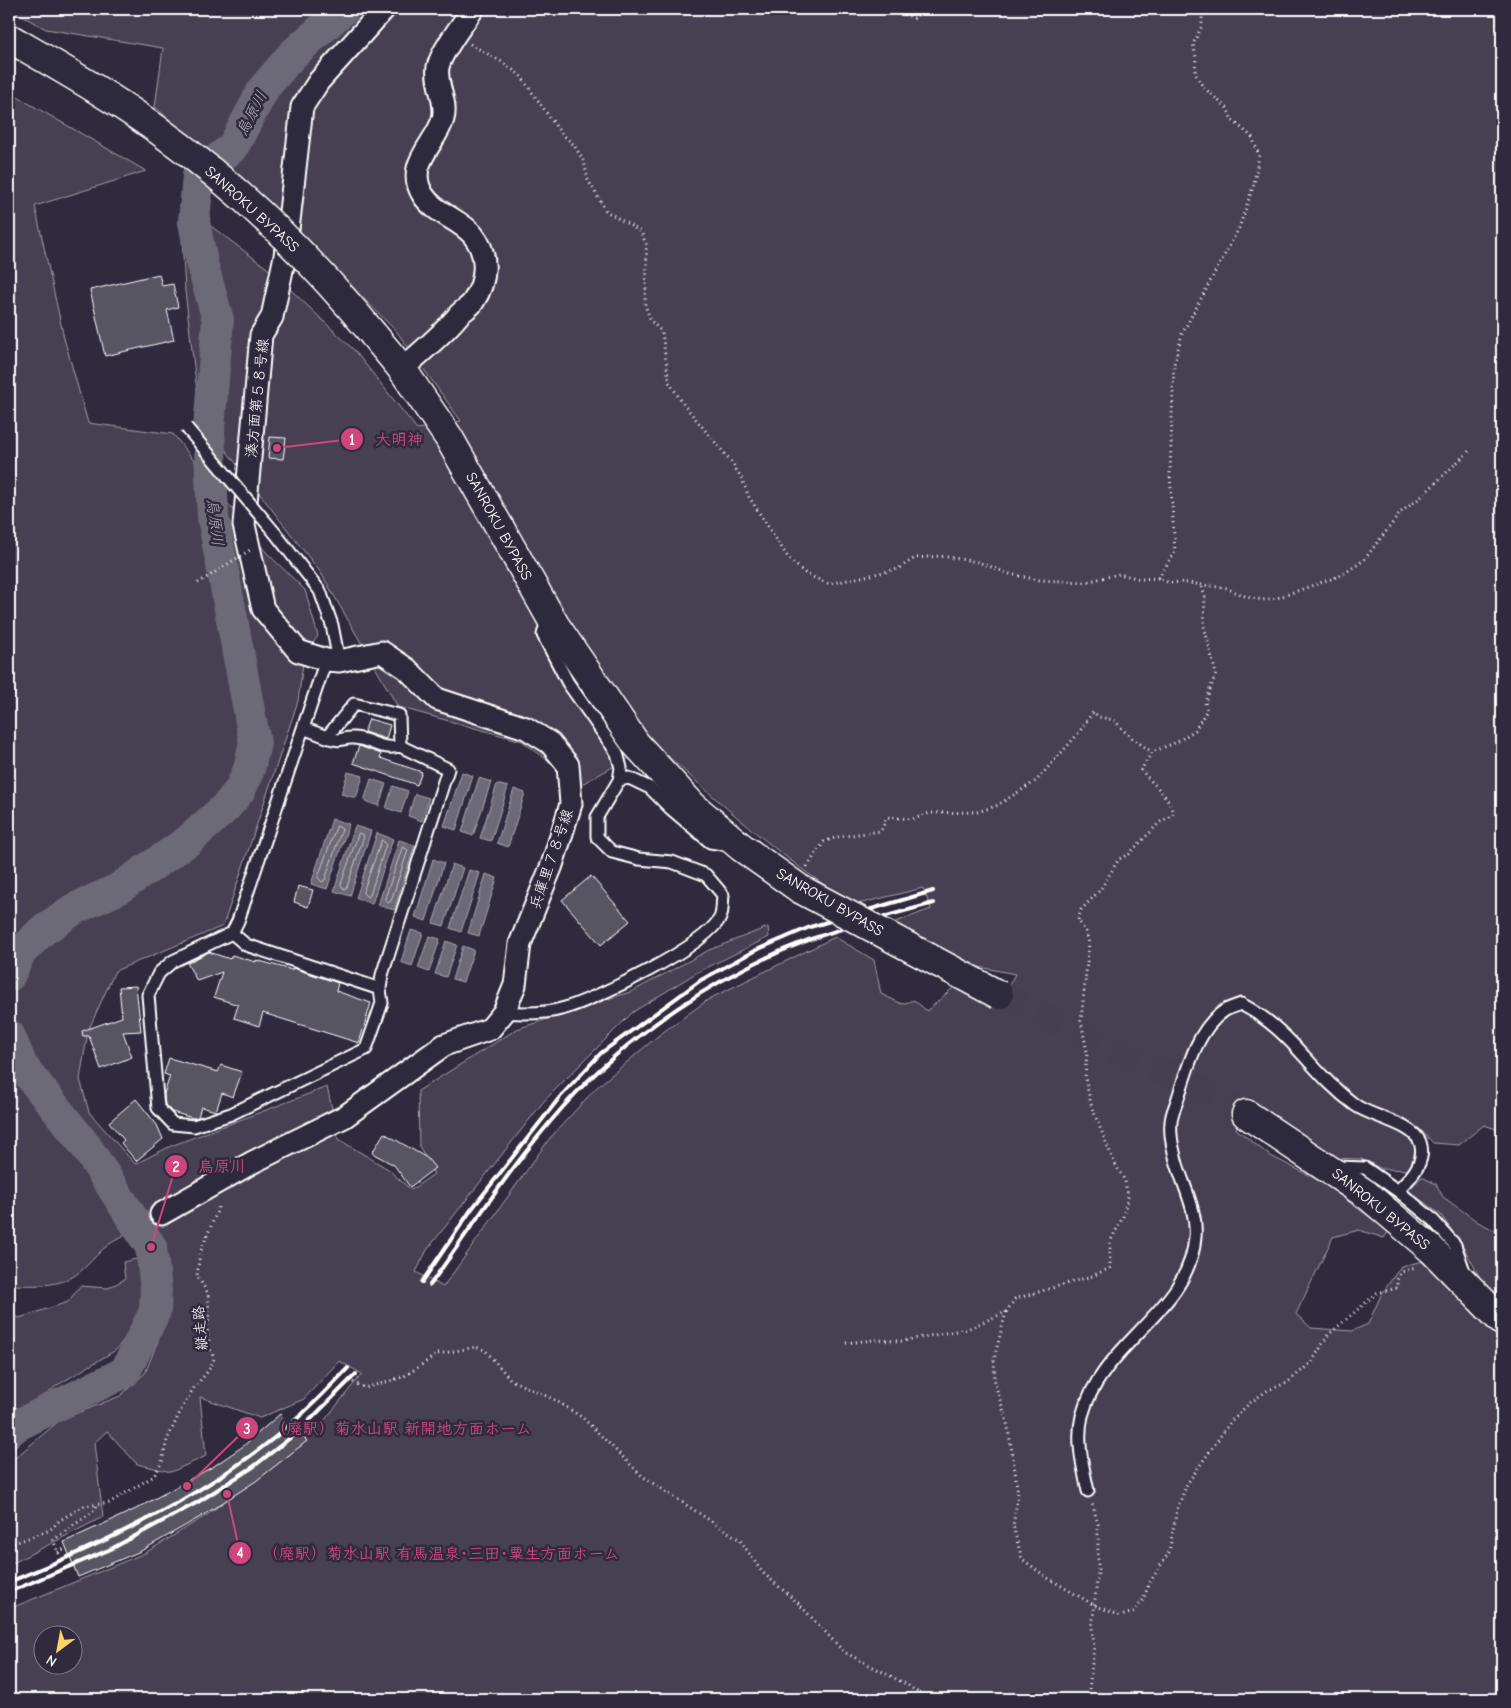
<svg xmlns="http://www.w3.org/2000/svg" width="1511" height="1708" viewBox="0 0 1511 1708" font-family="'Comic Neue','Klee One',sans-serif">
	<rect width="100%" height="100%" fill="#2f2a3d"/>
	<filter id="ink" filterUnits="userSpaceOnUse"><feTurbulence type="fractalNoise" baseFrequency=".02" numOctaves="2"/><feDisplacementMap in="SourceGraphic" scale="10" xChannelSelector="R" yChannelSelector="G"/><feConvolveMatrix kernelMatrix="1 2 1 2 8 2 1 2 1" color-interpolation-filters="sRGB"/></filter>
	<g filter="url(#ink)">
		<path fill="#464152" stroke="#a2a0a8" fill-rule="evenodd" d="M9,9h1493v1122l-18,-6 -25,20 -26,-2 -15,-16 -9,4 12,17 -9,22 -30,-1 -21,-10 -31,-1 -48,-38 -35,-20 -11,29 33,26 51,26 69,50 -5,7 -25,-8 -26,7 -37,77 15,14 41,3 16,-7 13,-29 20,-29 23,-5 78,76v362h-1493v-90l136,-56 62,-38 112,-88 43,-53 -23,-13 -35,38 -44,19 -60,-21 6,59 -35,16 -34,-8 -30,-33 -13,12 9,74 -94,48v-102l51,-43 60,-24 25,-23 17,-42 6,-44 -12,-46 -17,-20 -12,5 -4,11c-23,8 -30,27 -49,39 -20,12 -43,9 -65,9v-1193l137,79 -111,35 29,132 24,85 85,11 93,118 39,38 13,46 -14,20 -6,45 -75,225 -108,45 -27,60 -8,48 9,33 46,52 36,-18 156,-59 5,22 -143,78 -37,25 15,13 168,-98 3,12 50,30 23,21 23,-16 -15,-28 -1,-55 99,-62 116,-38 76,-41 59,-23 1,10 -73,36 -63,39 -89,89 -117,149 -11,22 27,15 107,-149 46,-50 63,-53 50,-36 126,-62 39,23 7,34 21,10 12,-4 13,11 28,-25 41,23 19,-35 -46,-9 -76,-42 38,-14 -8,-21 -69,17c-72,-46 -136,-103 -199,-161l-75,41 -58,-44 -124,-34 -77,-134 -121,-156 -15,-126 -5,-88 91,68 83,79 63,79 44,-8 -64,-89 -74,-75 -83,-76 -85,-74 8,-59 -117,-19zM42,1636h30v30h-30z
			M1422,1177l14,7 7,13 35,25 18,9 6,10v65l-17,-19 -21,-39 -23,-33 -33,-25z
			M136,1259l11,3 -3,51 -28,37 -60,36 -28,24 -15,-3 -4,4v-100l10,7 49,-16 12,-16 28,2 17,-9 -2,-17z"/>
		<path fill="#6d6a77" stroke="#a7a6ad" d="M348,772l15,4 -7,22 -15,-4z
			M462,772l11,4 -17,54 -12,-4z
			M479,778l12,4 -18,54 -11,-4z
			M371,779l15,5 -7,22 -15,-5z
			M497,784l11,3 -17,54 -11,-3z
			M393,786l15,5 -7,22 -15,-5z
			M514,789l11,4 -17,54 -11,-4z
			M415,794l14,4 -7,23 -14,-5z
			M332,819l17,5 -22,65 -16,-5z
			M355,826l16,5 -21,65 -16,-5z
			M377,833l16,6 -21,65 -16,-6z
			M399,840l16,5 -21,65 -16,-5z
			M433,859l11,4 -18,58 -11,-4z
			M452,864l11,4 -19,58 -11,-3z
			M469,870l11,3 -19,59 -11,-4z
			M486,874l11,4 -18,58 -11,-3z
			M411,930l12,3 -11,33 -11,-4z
			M429,936l11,3 -11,33 -11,-4z
			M446,941l11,4 -11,32 -11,-3z
			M463,946l11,4 -11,32 -11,-3z"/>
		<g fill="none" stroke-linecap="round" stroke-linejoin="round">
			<path stroke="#c5c3c9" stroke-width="1" d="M337,826l5,3 -17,51 -3,2 -4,-4z
				M359,833l5,3 -17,51 -3,2 -3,-4z
				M382,840l4,4 -16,51 -3,2 -4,-4z
				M403,847l5,3 -17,51 -3,2 -3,-4z"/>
			<path stroke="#6d6a77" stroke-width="32" d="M9,976l11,-23 22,-22 32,-22 44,-20 70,-48 38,-34 14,-17 9,-21 6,-26 -42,-226 -4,-89 9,-108 -16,-57 -8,-41 4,-47 35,-28 31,-59 28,-33 52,-46
				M9,1035l13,31 63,79 66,102 5,43 -1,21 -30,61 -109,54 -7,6"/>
		</g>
		<path fill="#595564" stroke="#fff" d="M159,274l3,12 11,-2 5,23 -11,3 7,30 -69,16 -15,-66z
			M270,437l16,1 -3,21 -15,-1z
			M369,719l21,6 -4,14 -22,-7z
			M359,746l22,8 -1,4 42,14 -5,13 -64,-22z
			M591,876l39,45 -29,24 -39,-45z
			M298,886l15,4 -5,17 -14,-5z
			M209,952l21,7 2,-4 24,7v-2l36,10 1,-2 45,15 -2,8 35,12 -12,40 -96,-30 -4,13 -25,-8 4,-13 -24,-8 8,-25 -25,9 -10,-18z
			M136,986l5,45 -18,1 9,25 -31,12 -12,-33h-6l-1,-5 40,-14 -3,-30z
			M169,1058l49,14 3,-7 21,7 -9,25 -11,-4 -6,18 -15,-4 -3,10 -5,1 -21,-6 -7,-7 -1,-11 6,-18 -6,-2z
			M136,1099l21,26 6,14 -27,22 -15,-18 3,-3 -15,-18z
			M384,1133l43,25 8,10 -25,19 -16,-22 -22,-12z
			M280,1414l27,27 -51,40 -54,35 -61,35 -63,26 -14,-35 72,-33 78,-43 28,-19z"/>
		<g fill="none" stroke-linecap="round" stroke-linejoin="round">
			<path stroke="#443f50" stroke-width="28" stroke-dasharray="28 14" stroke-linecap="butt" d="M999,995l207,97 40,22"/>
			<defs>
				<path id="lane" d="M275,533l45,58 12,34 7,36
					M303,728l24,9 27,-33 45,11 1,31 48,23 -66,206 -2,14 2,14 -16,46 -135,65 -37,12 -21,-2 -15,-16 -10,-113 11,-22 14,-12 59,-28 6,-12 88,-261
					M327,737c16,6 14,0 27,1 18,1 26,13 46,8
					M619,780l10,-2 21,10 20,20 40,34 19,3
					M232,933l14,12 134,44
					M504,1012c21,2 41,2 61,-4 33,-10 139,-61 155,-90 3,-6 2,-16 3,-23l-17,-20 -34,-13 -33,-3 -27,-7 -15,-15v-20l22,-37 2,-12 -4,-15 -49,-70 -25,-48 4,-16
					M1338,1167l27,1 33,23 33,27 24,27 9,26
					M1088,1491c-5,-24 -12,-50 -6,-75 19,-73 108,-105 113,-179 3,-29 -16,-58 -21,-85 -2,-8 -4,-21 -3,-30 0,-7 4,-15 6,-21 10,-30 19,-71 47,-90 4,-3 12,-5 17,-7 51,26 70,69 114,101 16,12 57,18 65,37 7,20 -10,36 -22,49"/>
				<path id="street" d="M402,369c19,-17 38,-32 55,-52 4,-6 12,-9 16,-15 14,-21 16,-47 0,-67 -13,-16 -38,-21 -50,-40 -19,-30 13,-51 20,-76 5,-17 -8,-34 -5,-52 3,-15 26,-45 35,-58
					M161,1214l92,-52 91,-45 100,-72 46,-16 14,-17 11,-27 5,-41 32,-79 19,-61 -3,-39 -18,-22 -24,-15 -89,-29 -30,-30 -25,-17 -43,9 -13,-1 -28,-9 -35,-42 -19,-84 17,-190 11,-18 13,-61 17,-149 17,-26 65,-72"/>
				<path id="secondary" d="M373,334l29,35 47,69 106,187 81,119 57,62 48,41 59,42
					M1246,1114l121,81 65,55 70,71"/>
			</defs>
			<use href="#lane" stroke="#fff" stroke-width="15"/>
			<use href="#street" stroke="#fff" stroke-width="25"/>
			<use href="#secondary" stroke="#fff" stroke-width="31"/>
			<path stroke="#fff" stroke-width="3" stroke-dasharray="1 4" stroke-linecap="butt" d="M890,9l24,9 11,-9
				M470,44l32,18 18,13 40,57 14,13 10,17 4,18 18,31 35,21 5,12 1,22 -2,39 6,16 11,11 7,50 15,23 46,55 11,17 8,20 40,62 17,15 23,10 69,-15 17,-11 26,-2 37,6 32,12 28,6 48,2 33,-8 22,5 17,-1 12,5 10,-1 46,6 21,9 15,3 15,-2 65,-23 22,-15 37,-48 19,-14 51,-49
				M1158,578l17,-26 -5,-79 4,-109 8,-30 57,-106 15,-44 5,-29 -7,-18 -20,-17 -5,-12 -24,-21 -8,-14 1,-16 -3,-13 9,-18v-17
				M807,867l17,-25 13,-5 44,-6 6,-14 26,2 17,-6 47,-1 19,-6 40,-25 41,-46 16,-23 6,5 15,3 15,16 23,16
				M1006,1312l-12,47 1,25 12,38 7,42 4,30 -5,32 9,33 24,18 48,28 27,11 13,-4 9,-12 6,-16 20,-32 8,-43 10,-25 44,-63 20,-19 17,-12 19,-7 25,-21 16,-27 49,-42 20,-5v-8l4,-8 15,-4
				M846,1343l27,-3 29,1 65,-12 39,-17 9,-13 77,-23 18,-8v-26l13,-25 5,-21 -3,-15 -11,-19 -22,-54 -7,-30 2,-26 -6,-31 8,-78 -3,-11 -8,-12 3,-10 19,-20 19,-31 10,-5 31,-32 13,-7c-3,-20 -20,-30 -32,-45l11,-18 25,-10 18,-12 12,-20 -2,-8 11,-28 -12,-48 1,-30 -4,-11
				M353,1382l12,6 38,-11 35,-23 38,-7 9,3 26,30 44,20 28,18 59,58 98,64 22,32 36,31 46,49 62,32 21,15
				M9,1545l41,-15 10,-10 24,-14 25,-3 45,-27 8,-14 5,-22 14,-30 12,-21 16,-19 5,-11 -4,-10 -3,-22 2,-8 -1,-26 -11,-17 3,-23 18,-44v-5
				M58,1552l8,-4
				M59,1554l-6,-14 42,-30 2,-5
				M1088,1699l6,-52 -2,-19 6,-57v-47l-6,-21"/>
			<use href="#lane" stroke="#2f2a3d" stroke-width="11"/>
			<use href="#street" stroke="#2f2a3d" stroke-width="21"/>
			<use href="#secondary" stroke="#2f2a3d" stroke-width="28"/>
			<path stroke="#fff" stroke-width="4" d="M422,1282l49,-72 89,-113 41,-44 100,-73 53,-29 56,-24 123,-36
				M430,1285c43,-60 84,-123 133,-178 64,-72 158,-135 248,-168 40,-14 82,-25 123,-36
				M9,1582c93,-38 186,-81 265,-144 27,-21 51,-46 74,-70
				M9,1592l102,-43 87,-47 55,-35 46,-36 57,-57"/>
			<defs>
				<path id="lane-bridge" d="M186,427l89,106"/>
				<path id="secondary-bridge" d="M9,38c50,29 102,58 149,92 81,58 152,127 215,204
					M800,889l199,106"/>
			</defs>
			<use href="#lane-bridge" stroke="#fff" stroke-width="15" stroke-linecap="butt"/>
			<use href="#secondary-bridge" stroke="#fff" stroke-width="31" stroke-linecap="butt"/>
			<path stroke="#fff" stroke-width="3" stroke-dasharray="1 4" stroke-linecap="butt" d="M198,583l52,-33"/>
			<use href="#lane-bridge" stroke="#2f2a3d" stroke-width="11"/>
			<use href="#secondary-bridge" stroke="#2f2a3d" stroke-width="28"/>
		</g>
	</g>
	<g text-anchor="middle" stroke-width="5" stroke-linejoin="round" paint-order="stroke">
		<g font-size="15" fill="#fff" stroke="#2f2a3d">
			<text transform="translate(252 209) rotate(42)" y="5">SANROKU BYPASS</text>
			<text transform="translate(257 398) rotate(-84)" y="5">湊方面第５８号線</text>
			<text transform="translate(499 526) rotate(61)" y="5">SANROKU BYPASS</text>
			<text transform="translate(551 859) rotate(-71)" y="5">兵庫里７８号線</text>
			<text transform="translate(830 902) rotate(30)" y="5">SANROKU BYPASS</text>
			<text transform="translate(1381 1209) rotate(39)" y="5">SANROKU BYPASS</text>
			<text transform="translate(200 1328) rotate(-95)" y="5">縦走路</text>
		</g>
		<g font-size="16" font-style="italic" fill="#b6b4bb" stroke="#2f2a3d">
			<text transform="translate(251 113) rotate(-62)" y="6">烏原川</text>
			<text transform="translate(216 522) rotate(83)" y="6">烏原川</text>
		</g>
	</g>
	<path fill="none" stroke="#ce467c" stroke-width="2" d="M277 448L352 439M151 1247L176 1166M187 1486L247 1428M227 1494L240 1553"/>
	<g fill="#ce467c" stroke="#2f2a3d" stroke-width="2">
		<circle cx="277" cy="448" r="5"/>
		<circle cx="151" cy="1247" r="5"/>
		<circle cx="187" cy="1486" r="5"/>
		<circle cx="227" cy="1494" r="5"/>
		<circle cx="352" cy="439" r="12"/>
		<circle cx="176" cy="1166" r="12"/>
		<circle cx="247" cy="1428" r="12"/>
		<circle cx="240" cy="1553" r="12"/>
	</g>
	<g font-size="15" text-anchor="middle" font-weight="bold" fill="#fff">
		<text x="352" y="445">1</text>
		<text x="176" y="1172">2</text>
		<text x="247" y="1434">3</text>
		<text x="240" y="1558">4</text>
	</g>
	<g font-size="16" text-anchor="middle" font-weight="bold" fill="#ce467c" stroke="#2f2a3d" stroke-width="5" stroke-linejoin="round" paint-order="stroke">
		<text x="399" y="445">大明神</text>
		<text x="222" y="1172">烏原川</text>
		<text x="401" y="1434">（廃駅）菊水山駅 新開地方面ホーム</text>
		<text x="441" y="1559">（廃駅）菊水山駅 有馬温泉･三田･粟生方面ホーム</text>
	</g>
	<rect width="1511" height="1708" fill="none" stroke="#2f2a3d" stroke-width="30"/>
	<rect x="15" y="15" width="1481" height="1678" fill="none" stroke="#fff" stroke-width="2" filter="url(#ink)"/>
	<g transform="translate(58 1650) rotate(212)"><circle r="24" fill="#2f2a3d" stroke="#827f8b"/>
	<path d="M0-4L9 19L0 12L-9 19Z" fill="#ffd166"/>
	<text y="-8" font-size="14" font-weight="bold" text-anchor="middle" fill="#ffffff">N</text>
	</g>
</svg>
